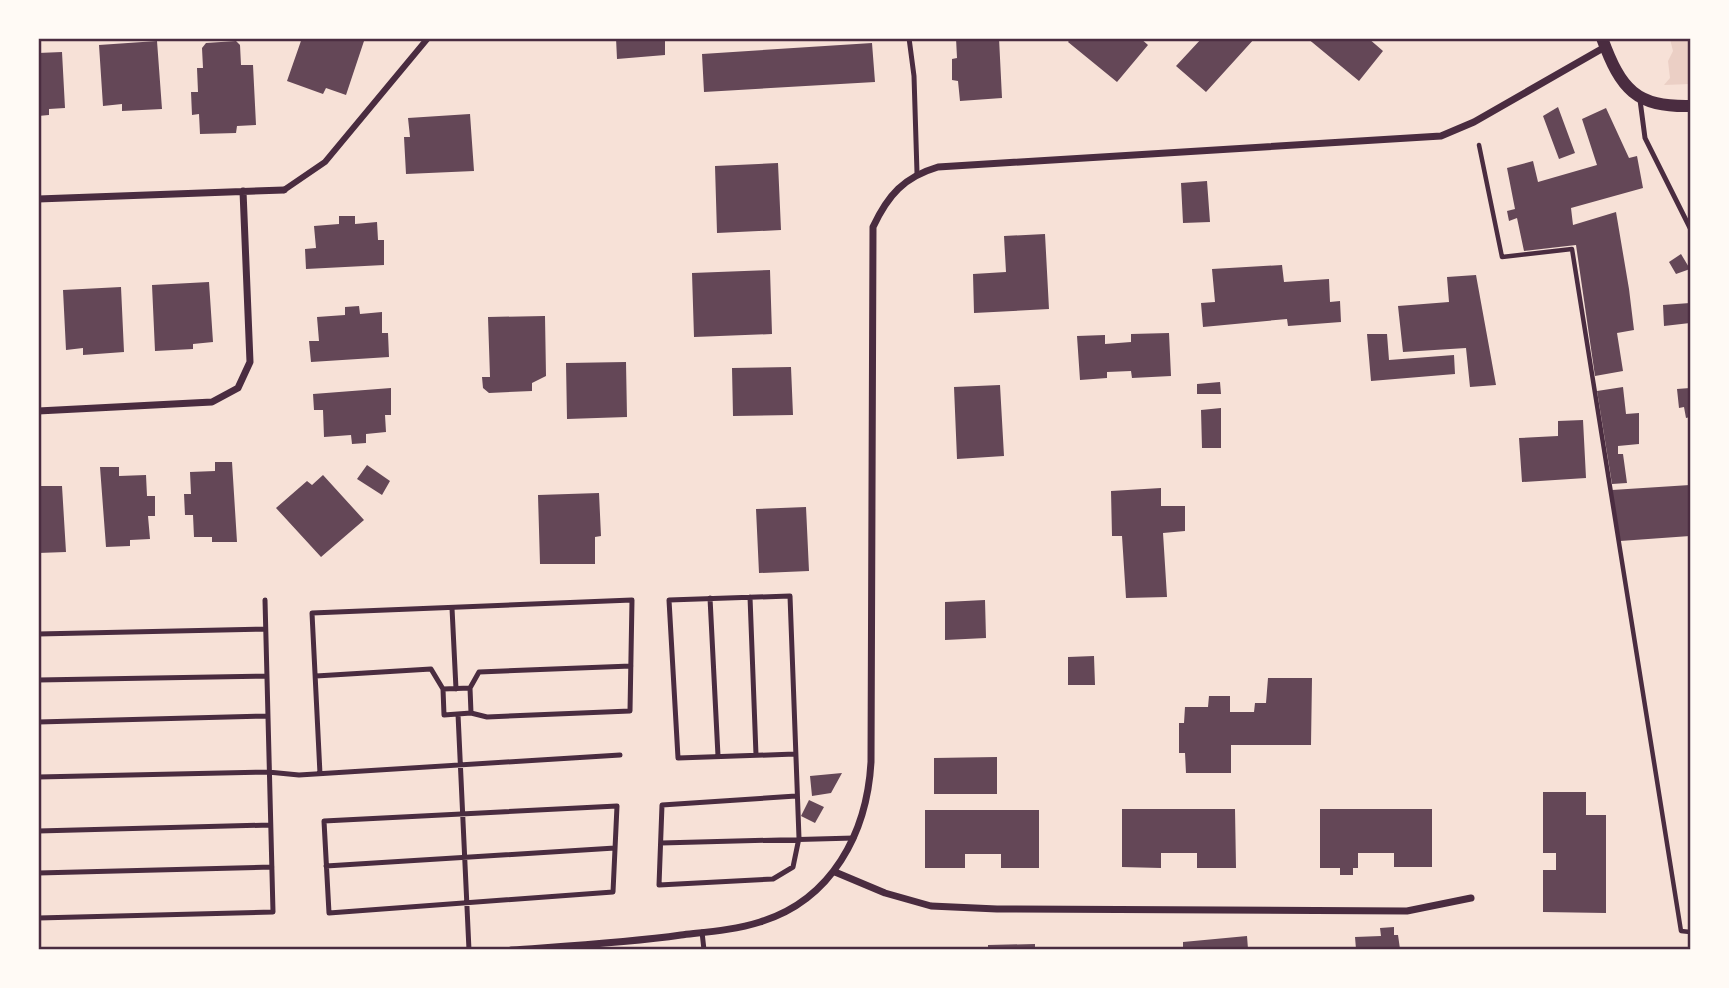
<svg xmlns="http://www.w3.org/2000/svg" width="1729" height="988" viewBox="0 0 1729 988" font-family="'Archivo Narrow',sans-serif">
	<rect width="100%" height="100%" fill="#f7e1d7"/>
	<path fill="#ebcfc5" d="M1670,39h20v45l-26,1 6,-7 -2,-17 5,-10z"/>
	<path fill="#644757" d="M302,38h63l-19,57 -20,-7 -3,6 -36,-13z
		M616,38h49v17l-48,4z
		M956,38h43l3,60 -42,3 -2,-20 -6,-1v-21l5,-1z
		M1071,38h69l8,7 -31,37 -49,-40z
		M1202,38h53l-49,54 -30,-26z
		M1307,38h61l15,13 -24,30z
		M157,41l5,68 -40,2v-7l-19,2 -4,-61z
		M236,41l4,4 1,20h12l3,60 -19,1 -1,7 -36,1 -1,-20 -7,1 -1,-23h7l-1,-24h6l-1,-20 4,-5z
		M872,43l3,39 -171,10 -2,-38z
		M62,52l3,56 -16,1v6l-11,1v-63z
		M1558,107l17,46 -16,6 -16,-43z
		M1606,108l23,50 8,-2 6,32 -72,20 2,17 43,-13 13,77 5,41 -17,3 6,38 -28,5 -19,-131 -52,6 -7,-33 -8,3 -2,-10 8,-2 -8,-41 26,-7 5,21 59,-17 -15,-46z
		M470,114l4,57 -68,3 -2,-37h6l-2,-19z
		M778,163l3,67 -64,3 -2,-67z
		M1207,181l3,41 -27,1 -2,-40z
		M339,216h16v8l22,-2 1,18h6v25l-78,4 -1,-20 11,-1 -2,-22 25,-2z
		M1045,234l4,75 -75,4 -1,-39 33,-2 -2,-36z
		M1681,254l9,15 -14,5 -7,-12z
		M1282,265l2,17 45,-3 1,23 10,-1 1,21 -53,4 -1,-7 -84,8 -2,-24 14,-1 -3,-33z
		M770,270l2,64 -78,3 -2,-64z
		M1476,275l20,110 -26,2 -4,-39 -63,4 -5,-46 51,-4 -2,-25z
		M209,282l4,60 -20,2v5l-38,2 -3,-66z
		M121,287l3,65 -41,3v-7l-17,2 -3,-60z
		M1690,303v20l-26,3 -1,-21z
		M359,306l1,8 22,-2v21h6l1,24 -78,5 -2,-21h10l-2,-24 28,-2v-8z
		M545,316l1,60 -14,7v8l-43,2 -6,-5 -1,-11h8l-2,-60z
		M1169,333l2,43 -39,2 -1,-7 -24,1v6l-27,2 -3,-44 28,-1v9l26,-2v-8z
		M1367,334h20l2,26 65,-5 1,19 -84,7z
		M626,362l1,55 -60,2 -1,-56z
		M791,367l2,48 -60,1 -1,-48z
		M1220,382l1,12h-24v-10z
		M1000,385l4,71 -47,3 -3,-72z
		M1623,387l3,27 13,-1v31l-21,2v8h5l4,29 -15,1 -15,-93z
		M391,388v27h-6l1,17 -20,2v9l-14,1 -1,-9 -27,2 -1,-27h-9l-1,-16z
		M1690,388v29l-4,1 -2,-11 -5,1 -2,-19z
		M1221,408v40h-19l-1,-38z
		M1583,420l3,58 -64,4 -3,-44 39,-2v-15z
		M215,462h17l5,80h-25v-5h-18l-1,-22h-8l-1,-21h7l-1,-22 25,-1z
		M367,465l23,16 -8,14 -25,-16z
		M100,467h19v9l27,-1 1,21h8v20h-7l2,23 -20,1v6l-24,1z
		M323,475l41,45 -43,37 -45,-49 31,-27 5,4z
		M1690,485v51l-70,5 -8,-51z
		M38,486h24l4,66 -28,1z
		M1161,488v18h24v25l-22,2 4,64 -41,1 -4,-62h-10l-1,-45z
		M599,493l2,43 -6,1v27h-55l-2,-69z
		M806,507l3,64 -50,2 -3,-64z
		M985,600l1,38 -41,2v-38z
		M1094,656l1,29h-27v-28z
		M1268,678h44l-1,67h-80v28h-45l-1,-20h-6v-30h5l1,-16h23l1,-11h21v16h24l1,-9h11z
		M997,757v37h-63v-36z
		M842,773l-11,20 -19,3 -2,-20z
		M1543,792h43v23h20v98l-63,-1v-42h13v-17h-13z
		M809,800l15,7 -9,16 -14,-7z
		M1122,809h113l1,59h-39v-15h-36v15l-39,-1z
		M1320,809h112v58h-38v-14h-36v15h-5v7h-13v-7h-20z
		M925,810h114v58h-38v-14h-36v14h-40z
		M1394,927v8h4l2,14h-44l-1,-12 26,-1 -1,-8z
		M1247,936l1,13h-65v-7z
		M1035,944v5h-47v-4z"/>
	<g fill="none" stroke-linecap="round" stroke-linejoin="round">
		<path stroke="#4a2c40" stroke-width="4.5" d="M1479,145l23,112 70,-8 109,682 9,1"/>
		<path stroke="#4a2c40" stroke-width="5" d="M909,38l5,38 3,97
			M1640,100l5,38 45,90
			M750,597l6,158
			M710,598l8,158
			M452,608l4,81
			M38,634l227,-5
			M316,676l115,-7 12,20
			M38,680l228,-4
			M470,688l9,-16 152,-6
			M458,714l11,236
			M38,722l229,-6
			M795,754l-117,4 -9,-158 121,-4 9,242 -6,29 -20,12 -114,6 3,-80 134,-9
			M320,774l-8,-161 320,-13 -2,111 -143,6 -16,-4 -27,2 -1,-26 27,-1 1,25
			M38,777l230,-5 31,3 321,-20
			M617,806l-4,86 -284,21 -5,-92z
			M38,831l232,-6
			M661,843l193,-5
			M326,866l289,-18
			M38,873l234,-6
			M38,918l235,-6 -8,-312
			M702,932l2,18"/>
		<path stroke="#4a2c40" stroke-width="6" d="M284,190l41,-28 103,-124"/>
		<path stroke="#4a2c40" stroke-width="7" d="M38,199l246,-9
			M38,411l174,-9 26,-14 12,-26 -7,-171
			M835,872l50,21 46,13 66,3 410,2 64,-13
			M511,950c56,-4 114,-7 170,-15 26,-3 54,-5 79,-13 72,-22 107,-89 111,-160l2,-535c15,-32 31,-50 65,-60l503,-31 33,-14 131,-75"/>
		<path stroke="#4a2c40" stroke-width="12" d="M1602,38c19,52 34,69 88,68"/>
	</g>
	<rect width="1729" height="988" fill="none" stroke="#fffaf5" stroke-width="80"/>
	<rect x="40" y="40" width="1649" height="908" fill="none" stroke="#4a2c40" stroke-width="2.5"/>
</svg>
